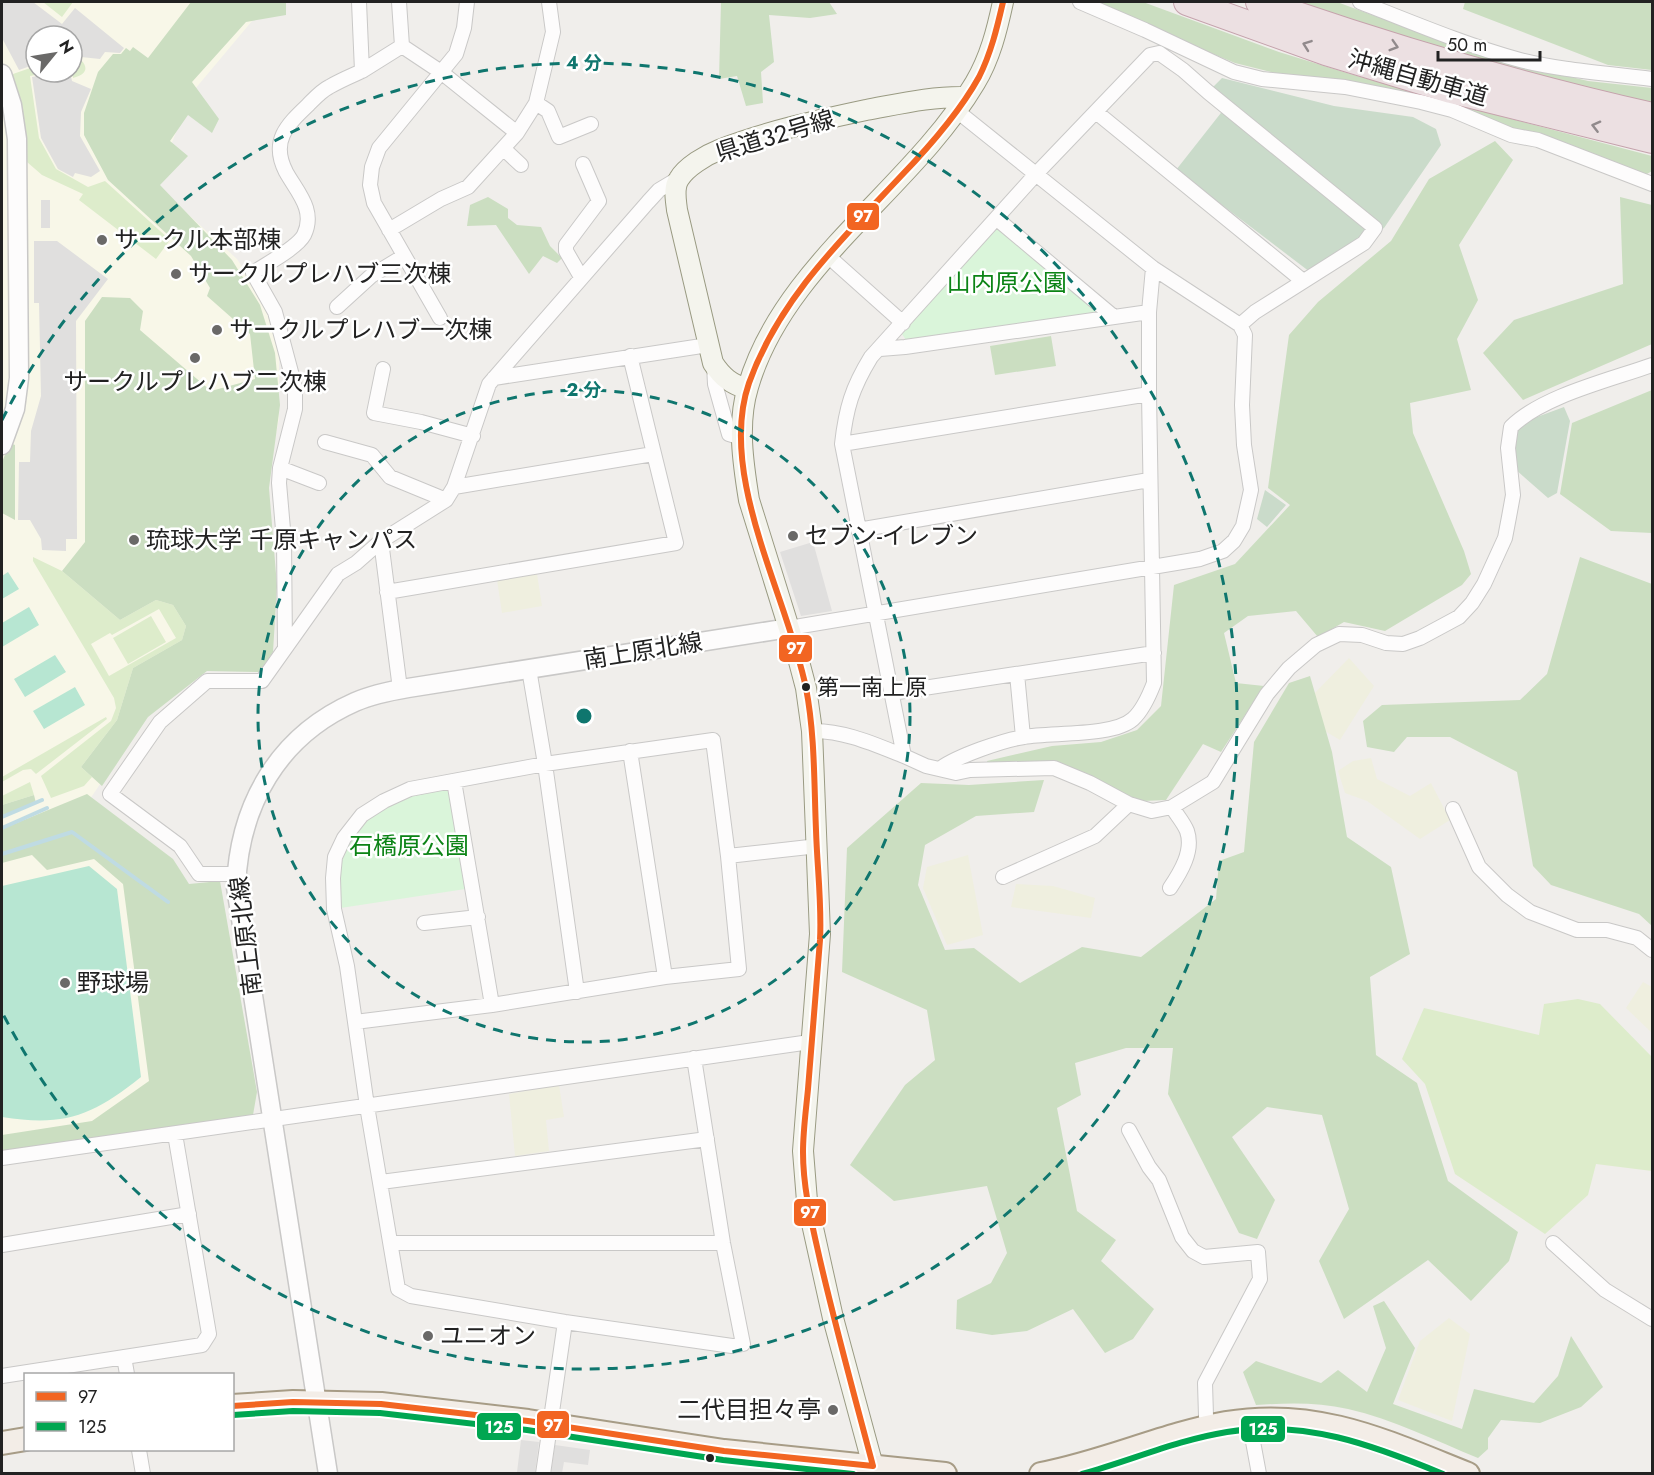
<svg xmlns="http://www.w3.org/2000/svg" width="1654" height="1475" viewBox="0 0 1654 1475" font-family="Jost,'Noto Sans JP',sans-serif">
	<rect width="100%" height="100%" fill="#f0eeeb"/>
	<path fill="#f8f7e8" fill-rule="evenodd" d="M2,2h266l-78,93 -34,90 81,74 26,40 16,54v66l-15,72 -55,175 -63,50 -56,83 162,294 -250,54zM36,36h36v36h-36z"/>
	<path fill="#efefdf" d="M537,574l5,32 -40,7 -5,-33z
		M1349,658l25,28 -34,54 -32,-19 -1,-20z
		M1371,758l6,21 33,17 21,-13 19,37 -30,19 -53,-38 -22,-8 -7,-22 15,-10z
		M968,855l15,80 -36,10 -24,-57 4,-21z
		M1016,884l37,2 42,12 -4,20 -80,-11z
		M1643,982l9,5v46l-26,-25z
		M559,1085l5,32 -18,3 3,31 -34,5 -6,-62z
		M1449,1318l21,16 -18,87 -54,-21 22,-59z"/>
	<path fill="#ddeccb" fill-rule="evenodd" d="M43,2h30l-11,15z
		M72,54c14,7 21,19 1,24z
		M36,66v6h13l-19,4 9,62 17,31 32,18 17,-6 65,59 -14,19 -77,-59 4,-6 -41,-19 -15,-13 -2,-34 -12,-51v-3z
		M33,557l29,14 58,49 36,-20 17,5 13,21 -4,14 -49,28 -16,52 -36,47 11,10 -8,9 -33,12 -10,-22 70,-55 5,-13 -2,-10 -81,-137zM159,609l17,29 -67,38 -18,-32 19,-11 2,2z
		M151,616l15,26 -38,22 -15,-26z
		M106,717l1,2 -71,55 -5,-5 -8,1 -21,12v-5z
		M30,782l4,13 -32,10v-9z
		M1578,999l22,5 52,53v114l-56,-7 -8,31 -43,39 -90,-60 -30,-90 -23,-25 22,-51 115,27 5,-31z"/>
	<path fill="#cbdec1" d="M191,2h95v13l-40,7 -54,60 27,37 -7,14 -24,-18 -18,26 18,15 -28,29 72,75 28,45 15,48 5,52 -11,83 8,98 -4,66 -14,20 -52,-1 -59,46 -46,69 -21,-19 36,-47 16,-52 49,-28 4,-14 -13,-21 -17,-5 -36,20 -58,-49 23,-29v-221l17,-24 28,1 13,13 -3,19 71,61 44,-12 -5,-45 -43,-38 3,-8 -19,-32 -83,-76 -24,-45v-22l14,-41 15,-18h8l5,-6 4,3 3,-4 15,11z
		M721,2h108l8,12 -27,4 -41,-3 5,47 -13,10 2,31 -17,3 -9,-30 -18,3z
		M1093,2h50l136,50 68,21 115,33 190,50v15l-5,3h-7l-138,-50 -93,-30 -126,-19 -48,-12 -51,-21z
		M1289,2h48l81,30 87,29 83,20 64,7v17l-193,-47z
		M1465,2h187v68l-44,-5 -145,-56z
		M1495,141l18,19 -54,85 19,55 -21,39 14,51 -61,13 3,30 51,118 7,23 -9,11 -77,46 -41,-9 -26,15 -22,-26 -48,5 -24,17 12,50 28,3 -43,66 -18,-8 -37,56 -23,1 -33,-12 -35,-19 -87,-4 -1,-5 65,-15 49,-4 36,-12 24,-24 13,-121 61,-21 55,-59 -22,-17 21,-153 29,-33 73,-61 38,-62z
		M488,197l20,12v9l9,7 24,2 9,19 12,12 -5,5 -14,-7 -14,18 -33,-49 -29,1 3,-21z
		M1620,197l32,8v139l-129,56 -40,-47 31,-33 109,-36z
		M1051,336l5,30 -61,9 -5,-29z
		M1652,390v143l-41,-2 -51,-37 12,-71z
		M10,443l5,2v75l-13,-7v-51z
		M1580,557l72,27v342l-13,-12 -88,-29 -18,-19 -16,-94 -67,-35h-43l-13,15 -27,-5 -4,-26 19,-16 138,-5 27,-26z
		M1310,676l22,76 15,85 44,30 19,87 -40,23 6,78 41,28 31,98 70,51 -9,29 -38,40 -43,-41 -84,59 -25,-58 30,-52 -27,-94 -55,-8 -35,30 43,63 -18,39 -18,-6 -71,-139 5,-46h-47l-51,15 6,32 -24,13 20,103 39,29 -15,21 53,48 -21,30 -28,14 -32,-44 -46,22 -35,4 -36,-6 1,-29 34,-17 16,-30 -20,-67 -93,15 -44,-36 55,-80 30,-25 -8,-50 -85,-38 5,-124 74,-65 48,2 75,-5 -10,32 -58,4 -51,29 -7,40 27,65 29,-2 46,35 62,-36 59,10 75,-58 3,-38 25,-9 10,-110 35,-59z
		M87,794l86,65 16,25 31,-3 37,211 -4,23 -251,37v-17l90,-14 57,-40 -26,-197 -29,-25 -47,11 -15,-15 -30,8v-34z
		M34,795l2,8 -34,13v-11z
		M1384,1301l31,47 -22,56 69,25 12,-40 60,14 24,-27 13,-40 32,51 -22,20 -41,16 -39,-3 -13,18v11l-10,9c-42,-17 -85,-39 -130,-49 -30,-7 -61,-6 -92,-4l-13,-33 13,-11 65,22 17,-13 29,22 19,-44 -13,-42z"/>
	<path fill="#cadbca" d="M1222,78l112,28 79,11 23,12 5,16 -57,83 -74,44 -134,-102 52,-66 -16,-16z
		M1564,407l6,14 -13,72 -9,5 -33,-29v-38l11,-10z
		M1265,490l21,15 -19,22 -10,-8z"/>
	<path fill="#daf5da" d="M1002,221l112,96 -208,23 -4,-6z
		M454,781l18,107 -138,21 10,-71 40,-37z"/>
	<path fill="#b7e6d2" d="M8,572l11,17 -17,10v-23z
		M29,607l10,18 -37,22v-24z
		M55,655l11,17 -41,25 -11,-18z
		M75,687l10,18 -41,24 -11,-18z
		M89,866l28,23 24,188c-49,39 -77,50 -139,40v-231z"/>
	<path fill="#e0dfde" d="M2,2h31l29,22 13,-16 49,40 -4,5 -15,-1 -5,7 -19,-2 -9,-5v-16h-36v28l-17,6 -17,-32z
		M59,72h11l2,9 19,8 -10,23 -1,24 20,35 -9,6 -16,-4 -2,4 -15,-8 -17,-31 -9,-61z
		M41,200h9v28h-9z
		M34,241h23l51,38 -32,42 1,218h-11v12l-24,-1 -1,-11 -11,-19h-12l1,-58h11l1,-31 10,-35 -2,-93h-5z
		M813,542l19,69 -31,5 -21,-64z
		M521,1440l18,2 -4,31 -18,-1z
		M555,1445l35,5 -2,15 -24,-3 -2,11h-11z"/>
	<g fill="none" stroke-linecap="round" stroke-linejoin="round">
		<path stroke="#bfdbe3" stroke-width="4" d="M2,817l40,-17
			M2,828l45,-20
			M2,854l70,-22 96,70"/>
		<defs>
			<path id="minor" d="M399,2l3,44 39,26 76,61
				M1080,2l65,28 89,42 28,7 83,8 76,15 31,8 59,25 27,5 114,44
				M1360,2c51,20 108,44 160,58 44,11 88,13 132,19
				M362,71l40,-25
				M536,103l12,8 11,26 32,-13
				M1096,112l207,169
				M504,149l17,16
				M997,219l117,98
				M389,230l52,-31 27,-12 49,-54 19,-30 17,-71 -4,-30
				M828,256l75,67
				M581,277l-15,-26v-6l33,-44 -16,-37
				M337,307l34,-31 33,-20
				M440,318l-66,-115 -4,-18 2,-18 7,-19 77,-94 8,-26 3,-26
				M1240,325l15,-13 109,-69 11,-15 -167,-136 -25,-22 -24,-17 -9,2 -114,119 -165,183c-19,31 -25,51 -29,87l62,312 22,10 30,7 14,-3 84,-2 36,15 39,21 23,7 20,-4 41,-25 54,-88 22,-26 27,-23 23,-11 23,1 24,8 17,1 17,-6 39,-21 13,-14 12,-19 21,-46 4,-21 4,-22 -5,-47 3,-21c31,-31 99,-47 141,-62
				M880,349l25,-2 244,-35
				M714,365l1,19 14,50 13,4
				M383,369l-9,44 47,9 52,14
				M494,378l214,-33
				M325,442l47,13 18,22 56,23
				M842,444l307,-50
				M280,468l39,15
				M454,487l199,-33
				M858,530l291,-50
				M381,541l19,148
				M387,592l289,-49 -46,-187
				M789,628l411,-69 23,-8 11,-10 9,-15 8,-36 -7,-45 -2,-40 3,-70 -5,-10 -87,-57 -196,-157
				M285,647l-1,-106 -5,-58 1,-15 15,-59v-22l-20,-75 -22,-39c13,-9 44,-25 51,-38 12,-25 -7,-43 -18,-63 -16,-31 1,-47 22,-67 6,-6 13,-14 21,-18 10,-6 22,-11 33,-16l-3,-69
				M529,669l16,95 32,228
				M1017,674l6,63
				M891,693l263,-40
				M812,731c31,-1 64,14 92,25
				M630,751l35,226
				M941,768c17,-12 62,-28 83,-31 27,-5 89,0 109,-18 10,-9 16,-23 21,-36l-5,-289v-82l4,-44
				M454,781l38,224
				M1453,809l26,58 28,28 23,17 47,18h30l30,8 15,12
				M237,874h-38l-19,-28 -70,-52 50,-72 47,-41h55l76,-107 18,-11 25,-22 65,-41 8,-13 35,-103 159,-182 11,-12 20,-12
				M1003,877l92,-41 34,-32
				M1170,888c10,-15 24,-37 17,-57 -3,-8 -11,-17 -15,-24
				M424,923l54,-6
				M355,1022l137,-17 173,-28 74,-8 -11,-113
				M694,1058l29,185 20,101 -11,2 -167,-24 -154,-26 -13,-7 -31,-183 -20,-140 -13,-57 -1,-31 2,-21 9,-19 18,-23 22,-14 26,-12 135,-25 168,-24 15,116 90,-10
				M1129,1130l20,37 10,13 23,57 11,14 11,6 54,-5 2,27 -55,104 1,33 3,11
				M2,1158l808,-116
				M381,1182l326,-43
				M391,1243h332
				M1553,1243l52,47 47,29
				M2,1245l187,-31
				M124,1357l3,17
				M2,1376l200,-31 7,-11 -34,-200
				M1249,1420l10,54
				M139,1450l4,24
				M543,1474l22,-152"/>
			<path id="tertiary" d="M2,74l10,31 5,34 2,239 -4,31 -13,36
				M328,1474l-92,-587c3,-82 42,-151 119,-185 16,-7 35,-11 53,-14l381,-60"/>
			<path id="secondary" d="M747,389c-16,-5 -25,-12 -34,-26l-36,-153c-1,-10 -4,-22 2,-31 7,-12 27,-24 40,-29 45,-18 100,-30 147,-40 33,-6 66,-14 100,-13
				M873,1466l-40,-148 -26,-117 -4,-50 17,-217 -8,-203 -6,-43 -9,-34 -48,-154c-6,-37 -12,-77 -1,-113 35,-122 164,-198 227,-304 15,-25 22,-53 28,-81"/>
			<path id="primary" d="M232,1406l61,-4 88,2 147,17 196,30 221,23
				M2,1443l24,-4
				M1041,1474c64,-12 123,-40 185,-51 92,-15 159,18 242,51"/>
			<path id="motorway" d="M1187,2l139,50 125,38 201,50
				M1259,2c129,45 260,84 393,114"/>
		</defs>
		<use href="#minor" stroke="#c9c8c7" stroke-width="16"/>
		<use href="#tertiary" stroke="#c9c8c7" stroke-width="21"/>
		<use href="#secondary" stroke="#999a82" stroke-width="22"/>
		<use href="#primary" stroke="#a79c86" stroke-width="26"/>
		<use href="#motorway" stroke="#c5a2ac" stroke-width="28"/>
		<use href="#minor" stroke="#fdfcfc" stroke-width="14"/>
		<use href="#tertiary" stroke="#fdfcfc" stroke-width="18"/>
		<use href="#secondary" stroke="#f4f4ed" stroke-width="20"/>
		<use href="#primary" stroke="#f3ede7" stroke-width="22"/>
		<use href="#motorway" stroke="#ece0e2" stroke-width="26"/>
		<defs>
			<path id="bus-1" d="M232,1406l61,-4 88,2 147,17 196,30 149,15
				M873,1466c-18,-68 -37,-137 -53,-206 -8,-36 -17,-71 -17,-108 0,-21 3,-42 5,-63 4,-50 8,-100 12,-149 2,-36 -3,-74 -4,-110 -2,-47 -1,-95 -10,-142 -18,-90 -89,-213 -57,-305 30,-84 93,-144 152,-207 29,-30 58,-63 78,-99 12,-24 18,-49 24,-75"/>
			<path id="bus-2" d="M233,1415l60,-4 87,2 147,17 196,30 130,14
				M1082,1474c48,-13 95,-34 145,-42 76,-13 146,13 216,42"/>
		</defs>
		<use href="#bus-1" stroke="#fff" stroke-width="10"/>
		<use href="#bus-2" stroke="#fff" stroke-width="10"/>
		<use href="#bus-1" stroke="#f26522" stroke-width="6"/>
		<use href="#bus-2" stroke="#00a651" stroke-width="6"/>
	</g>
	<defs><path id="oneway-chevron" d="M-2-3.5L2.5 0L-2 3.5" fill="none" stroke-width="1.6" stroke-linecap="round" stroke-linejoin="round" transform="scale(1.5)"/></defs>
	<g stroke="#918a8c">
		<use href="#oneway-chevron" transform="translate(1307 45) rotate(-160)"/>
		<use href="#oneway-chevron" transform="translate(1394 46) rotate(17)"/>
		<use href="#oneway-chevron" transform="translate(1596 126) rotate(-166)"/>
	</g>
	<g fill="none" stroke="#0f766e" stroke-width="3" stroke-dasharray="10 8">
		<circle cx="584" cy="716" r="326"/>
		<path d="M2 420A653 653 0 1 1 2 1012"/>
	</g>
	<g fill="#6a6968" stroke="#fff" stroke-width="2">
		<circle cx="102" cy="240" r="6"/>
		<circle cx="176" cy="274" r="6"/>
		<circle cx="217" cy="330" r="6"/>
		<circle cx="195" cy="358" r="6"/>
		<circle cx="793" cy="536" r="6"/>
		<circle cx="134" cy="540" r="6"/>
		<circle cx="65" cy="983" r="6"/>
		<circle cx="428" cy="1336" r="6"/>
		<circle cx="833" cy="1410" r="6"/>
	</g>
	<g fill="#222" stroke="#fff" stroke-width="2">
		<circle cx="806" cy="687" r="5"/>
		<circle cx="710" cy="1458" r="5"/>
	</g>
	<g text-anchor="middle" stroke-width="5" stroke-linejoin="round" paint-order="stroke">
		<g font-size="22" fill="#222" stroke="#fff" text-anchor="start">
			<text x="817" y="695">第一南上原</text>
		</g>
		<g font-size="24" fill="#222" stroke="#fff">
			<text transform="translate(1418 78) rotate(16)" y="8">沖縄自動車道</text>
			<text transform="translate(775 136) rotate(-17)" y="8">県道32号線</text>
			<text transform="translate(643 651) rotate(-9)" y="8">南上原北線</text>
			<text transform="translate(246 936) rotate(-97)" y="8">南上原北線</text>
		</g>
		<g font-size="24" fill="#222" stroke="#fff" text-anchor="start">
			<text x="114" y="248">サークル本部棟</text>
			<text x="188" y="282">サークルプレハブ三次棟</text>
			<text x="229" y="338">サークルプレハブ一次棟</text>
			<text x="195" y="390" text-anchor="middle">サークルプレハブ二次棟</text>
			<text x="805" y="544">セブン-イレブン</text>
			<text x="146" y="548">琉球大学 千原キャンパス</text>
			<text x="77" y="991">野球場</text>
			<text x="440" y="1344">ユニオン</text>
			<text x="821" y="1418" text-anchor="end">二代目担々亭</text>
		</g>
		<g font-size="24" fill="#0c8416" stroke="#fff">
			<text x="1007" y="291">山内原公園</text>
			<text x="409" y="854">石橋原公園</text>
		</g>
	</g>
	<circle cx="584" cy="716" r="9" fill="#0f766e" stroke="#fff" stroke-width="3"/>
	<g font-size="18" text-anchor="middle" font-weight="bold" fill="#0f766e" stroke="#fff" stroke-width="5" stroke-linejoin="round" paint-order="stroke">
		<text x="584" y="69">4 分</text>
		<text x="584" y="396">2 分</text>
	</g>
	<g stroke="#fff" stroke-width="2">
		<rect x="846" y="202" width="34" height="29" rx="6" fill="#f26522"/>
		<rect x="778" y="634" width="35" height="29" rx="6" fill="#f26522"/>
		<rect x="793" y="1198" width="34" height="29" rx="6" fill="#f26522"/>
		<rect x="536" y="1410" width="34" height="29" rx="6" fill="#f26522"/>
		<rect x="476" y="1412" width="46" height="29" rx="6" fill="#00a651"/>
		<rect x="1240" y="1415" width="46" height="28" rx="6" fill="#00a651"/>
	</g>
	<g font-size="16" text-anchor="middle" font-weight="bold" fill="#fff">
		<text x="863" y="222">97</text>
		<text x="796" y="654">97</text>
		<text x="810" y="1218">97</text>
		<text x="553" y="1431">97</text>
		<text x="499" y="1433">125</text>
		<text x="1263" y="1435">125</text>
	</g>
	<rect width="1654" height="1475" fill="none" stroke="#222222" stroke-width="6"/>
	<rect x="24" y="1373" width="210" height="78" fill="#ffffff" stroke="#a7a7a7" stroke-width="1.5"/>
	<rect x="36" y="1392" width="30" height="9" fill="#f26522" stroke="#a7a7a7" stroke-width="1.5"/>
	<text x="78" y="1403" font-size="18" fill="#222222">97</text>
	<rect x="36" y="1422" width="30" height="9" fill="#00a651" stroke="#a7a7a7" stroke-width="1.5"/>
	<text x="78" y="1433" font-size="18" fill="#222222">125</text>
	<g transform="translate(54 54) rotate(60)"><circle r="28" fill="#ffffff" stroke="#a7a7a7" stroke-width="1.5"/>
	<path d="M0-4.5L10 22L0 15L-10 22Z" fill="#6a6968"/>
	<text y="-9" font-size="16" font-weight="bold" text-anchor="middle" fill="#222222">N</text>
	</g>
	<path d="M1438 51v9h102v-9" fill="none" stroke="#222222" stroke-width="3"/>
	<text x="1447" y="51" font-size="18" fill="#222222" stroke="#ffffff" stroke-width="4.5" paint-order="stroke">50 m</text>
</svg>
